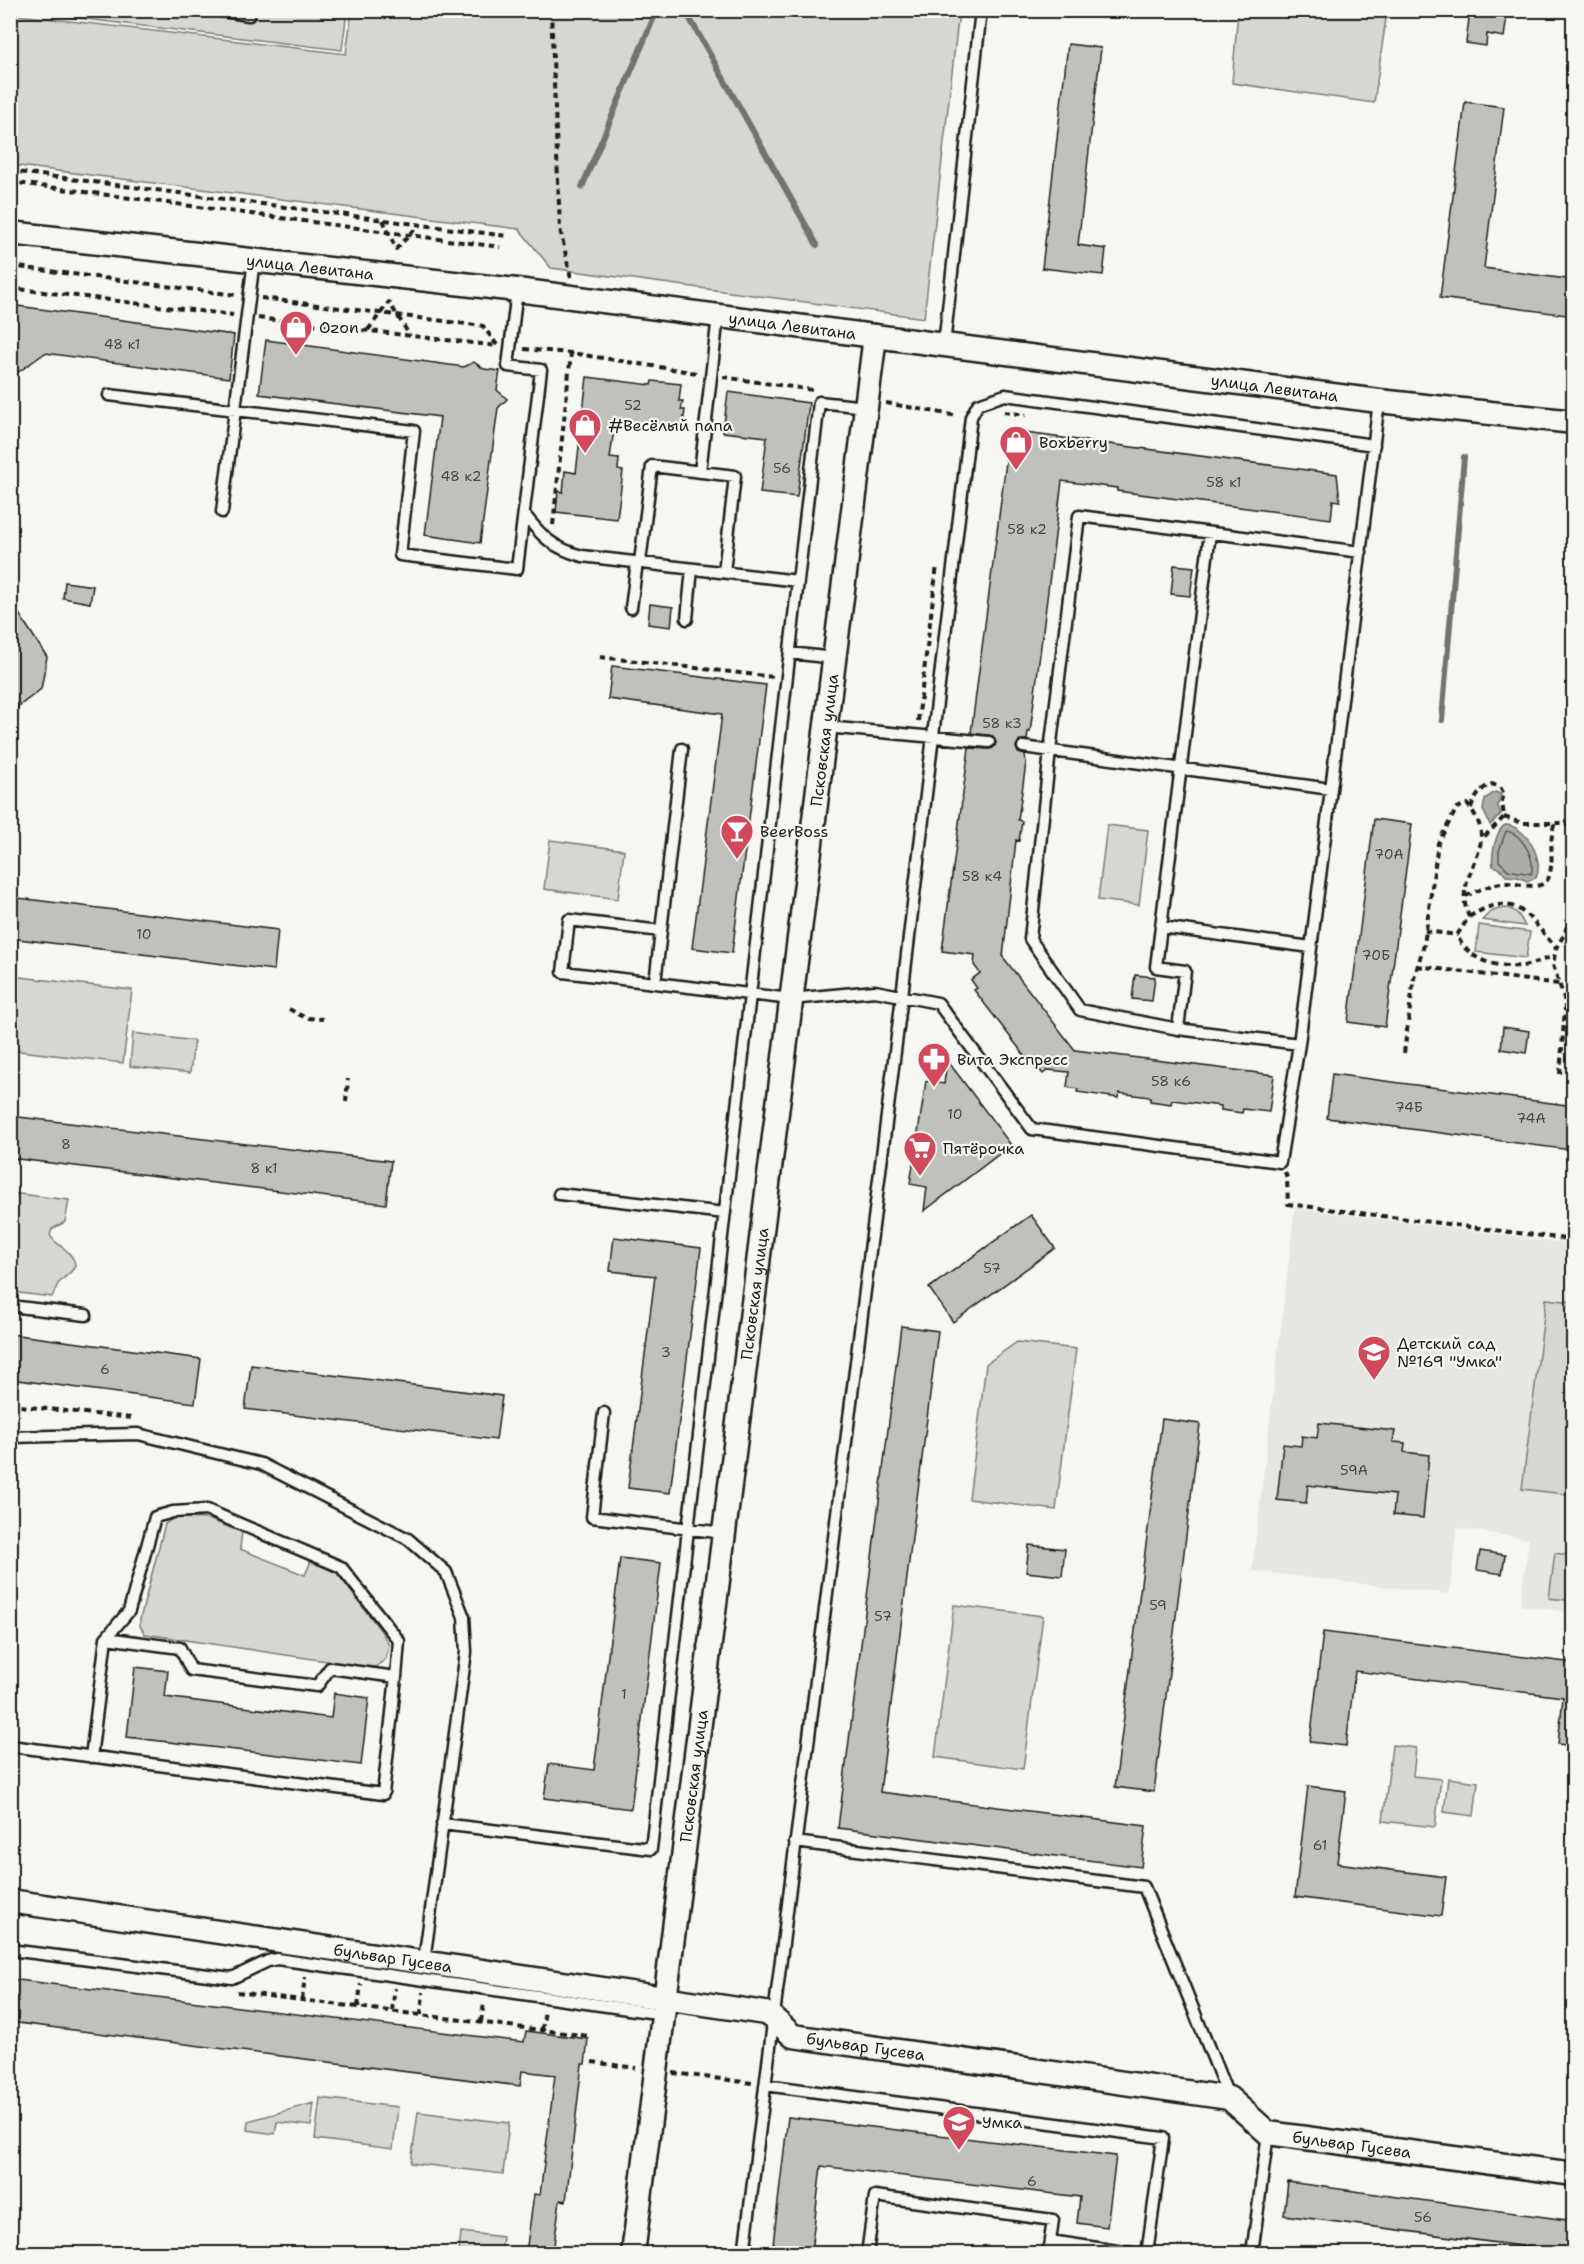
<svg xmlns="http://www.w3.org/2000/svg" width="1584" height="2264" viewBox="0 0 1584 2264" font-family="'Shantell Sans',sans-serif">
	<rect width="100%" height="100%" fill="#f6f6f2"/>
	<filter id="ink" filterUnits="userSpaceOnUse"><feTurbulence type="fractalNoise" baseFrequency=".0167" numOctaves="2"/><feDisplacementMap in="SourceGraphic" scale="12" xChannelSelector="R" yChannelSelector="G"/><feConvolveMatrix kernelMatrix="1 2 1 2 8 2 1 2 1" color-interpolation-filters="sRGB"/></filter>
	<g filter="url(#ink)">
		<path fill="#e6e6e2" d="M1295,1208l278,36v369l-53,-8 9,-66 -72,-11 -8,66 -197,-23z"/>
		<path fill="#d6d6d2" stroke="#797977" stroke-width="1.5" d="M11,10l336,1 -5,39z
			M352,11h607l-35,307 -373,-50 -32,-39 -508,-64v-151l335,40z
			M1238,11h149l-13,92 -142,-20z
			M1107,825l41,5 -9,75 -41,-5z
			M550,840l74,10 -6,49 -74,-10z
			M1505,908c11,1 15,8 20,18l-43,-6c7,-8 13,-11 23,-12z
			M1479,925l51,7 -4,26 -50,-6z
			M11,976l121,14 -9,73 -112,-13z
			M133,1033l61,8 -4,32 -60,-7z
			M11,1193l58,7 -4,22 -13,7 -2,6c4,8 11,10 17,16 18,19 1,20 -9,33 -2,4 -4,9 -6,13l-41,-5z
			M1546,1299l27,3v193l-51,-6z
			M1017,1342l59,7 -20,161 -87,-11 17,-135z
			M174,1518l34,1 34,13 -2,17 65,26 6,-14 26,12 44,58 8,14 -3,14 -12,9 -229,-34 -5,-8v-7l25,-95z
			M1555,1553l18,3v45l-24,-3z
			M954,1605l89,11 -20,153 -88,-12z
			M1392,1745l24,3 -3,28 28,3 -6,48 -52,-6z
			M1448,1778l30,4 -4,34 -30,-4z
			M320,2098l78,9 -5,42 -78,-10z
			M314,2103l-3,23 -34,-4 -2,12 -28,-4 1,-9z
			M418,2112l91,11 -6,51 -92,-11z
			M461,2232l42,5 -2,16h-42z"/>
		<path fill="#acaca9" stroke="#727271" stroke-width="1.5" d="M1495,792l6,2 -3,12 3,8 -11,11 -7,-15 2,-11z
			M1505,825c21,0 40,35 31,53l-9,3 -9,-4 -12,-1 -7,-8 -6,-2c-2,-11 3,-36 12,-41z"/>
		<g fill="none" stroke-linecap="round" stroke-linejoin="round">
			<path stroke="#565654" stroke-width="1.5" d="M1506,831c16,2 30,28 25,43l-23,-4 -9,-9v-10z"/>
			<path stroke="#727271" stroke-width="6" d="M685,10l132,235
				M582,187l75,-177
				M1442,720l22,-263"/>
		</g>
		<path fill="#c0c0bd" stroke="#1c1c1c" stroke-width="1.5" d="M1470,10h38l-4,27 -17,-3 -1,12 -20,-3z
			M1068,44l33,4 -23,197 28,4 -3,26 -61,-7z
			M1465,102l39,5 -20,161 90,12v36l-134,-18z
			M10,305l224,30 -5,43 -184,-25 -35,25z
			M266,340l198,27 10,-5 10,7 16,2 -3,19 10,9 -9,9 -18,135 -55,-8 15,-118 -181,-23z
			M587,377l64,8 1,-4 29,3 -2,17h4l-2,9h4l-3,21 -67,-9 -5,36 9,1 -1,11 5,1 -6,48 -61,-7 2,-21 5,1 2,-21 11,2z
			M728,392l81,11 -12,94 -37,-4 7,-56 -44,-5z
			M1010,431l327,43 3,27 -7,-1 -2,19 -214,-28v-3l-55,-7 -32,251h-2l-1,8h-7l-4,7 2,6 7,2 1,8 -8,57 4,1 -3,20 -3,-1 -13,117 72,93 199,25 -5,37 -26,-3 -1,4 -21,-3v-4l-49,-6 -1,4 -21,-3v-4l-31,-4 -1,5 -41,-6 1,-3 -11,-2 2,-15 -21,-2 -5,4 -6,-7 -2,2 -61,-79 3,-2 -6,-8 9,-7 -6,-8 1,-10 -33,-4 27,-203 20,1 4,-1 3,-5 -3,-7 -22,-3z
			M1174,565l20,2 -4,29 -19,-2z
			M65,582l28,4 -3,17 -27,-5z
			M10,600l37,57 -6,32 -31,24z
			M650,604l23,3 -2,20 -23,-3z
			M612,666l154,19 -34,268 -40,-5 30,-234 -114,-15z
			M1374,819l38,5 -27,203 -37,-5z
			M10,897l268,33 -4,40 -264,-32z
			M1135,975l20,2 -3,24 -20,-2z
			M1503,1027l26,4 -3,22 -25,-4z
			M947,1060l64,85 -87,66 3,-24 -17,-3 16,-103 18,3z
			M1332,1074l242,32 -3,44 -244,-32z
			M10,1116l381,45 -5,43 -376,-46z
			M1031,1215l24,33 -102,74 -24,-34z
			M614,1237l87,11 -31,245 -42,-5 27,-212 -45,-5z
			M901,1326l37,5 -58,461 266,34 -5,41 -303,-39z
			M10,1334l191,25 -6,44 -185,-24z
			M251,1365l251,31 -6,44 -251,-31z
			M1162,1419l38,5 -46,368 -39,-5z
			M1319,1423l76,8 -2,11 12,1 -1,9 25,3 -6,63 -30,-3 2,-20 -87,-10 -2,18 -29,-3 6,-56 18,2 1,-10 15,2z
			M1029,1545l36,4 -3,27 -36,-4z
			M1480,1551l25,4 -3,19 -25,-4z
			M620,1558l41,5 -30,246 -87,-11 5,-34 45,6z
			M1323,1632l251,31v83l-16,-2 5,-47 -208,-26 -9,75 -36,-4z
			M135,1667l33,4 -3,26 166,21 3,-25 35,5 -8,67 -234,-28z
			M1308,1786l38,5 -9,72 109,14 -5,39 -146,-19z
			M10,1979l514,63 2,-11 62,8 -3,25h-3l-16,137 -6,-1 -7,53h-27l8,-59 6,1 15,-120 -33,-4 -2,15 -510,-64z
			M788,2117l328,39 -9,71 -30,-4 3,-26 -259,-31 -10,87h-39z
			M1288,2182l286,39v32l-290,-38z"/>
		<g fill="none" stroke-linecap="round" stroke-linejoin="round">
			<defs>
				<path id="service" d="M215,10l34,5 1,-5
					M944,345l37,-335
					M109,395l305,36 -14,124 117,14 24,-199 -33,-4 9,-76
					M700,472l18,-156
					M222,512l32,-252
					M524,514c18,23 29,34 58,42l216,25 21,-179 47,5
					M1210,533l-54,434 29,4 -7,58 121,15 32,-255
					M640,562l12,-96 83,10 -11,96
					M631,608l6,-46
					M687,619l5,-50
					M790,653l44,5
					M826,727l163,15
					M1023,747l308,42 48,-388
					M682,749l-27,234 136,16 84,-8 63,12 94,126 248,33 19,-118
					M1161,927l150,20
					M655,983l-92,-11 6,-52 92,11
					M1178,1029l-98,-19 -50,-71 20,-188 29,-235 282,36
					M559,1194l166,19
					M10,1306l76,9
					M604,1413l-12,104 132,16
					M10,1437l128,-3 123,30 147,75 38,33 18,45 2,35 -42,309
					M106,1638l23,-27 26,-94 18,-5 34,-2 134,57 58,74 -3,36
					M10,1746l373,48 13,-117 -66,-9 -13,18 -126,-16 -11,-22 -74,-10 -15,119
					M442,1824l209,25 147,-1268
					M795,1842l349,45 85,211
					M10,1950l222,28 36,-17 9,-2 386,55
					M765,2085l398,53 -16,116
					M1050,2241l88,13
					M744,2254l158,-1258 69,-579 7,-13 27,-9 369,50
					M867,2254l8,-58 178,24 -5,34
					M1252,2254l16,-121"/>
				<g id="minor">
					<path id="s1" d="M10,233l507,57 862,111 195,21"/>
					<path id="s2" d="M10,1901l755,112 8,5 20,18 436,62 39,35 306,41"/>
					<path id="s3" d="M633,2254l242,-1918"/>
				</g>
			</defs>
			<use href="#service" stroke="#1c1c1c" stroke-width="15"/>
			<use href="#minor" stroke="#1c1c1c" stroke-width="27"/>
			<path stroke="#1c1c1c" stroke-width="4" stroke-dasharray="6 4.5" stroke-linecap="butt" d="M551,10l9,219 11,49
				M10,171l497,65
				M10,182l490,65
				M383,220l13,29 23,-24
				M10,266l226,29
				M10,288l223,27
				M261,298l222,28 14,19
				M258,318l240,28
				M368,330l21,-28 21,34
				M524,349l47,4 126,20
				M723,377l90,13
				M886,403l72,13
				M1004,412l22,3
				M553,525l18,-172
				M600,657l174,20
				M918,721l19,-156
				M1471,808c5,-11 8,-19 21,-24l8,3 4,7 -2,7 2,16 -22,22
				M1504,817l18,6h41l6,4 5,17
				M1466,896c11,-5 23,-11 35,-13 15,-2 45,13 49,-10 4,-19 -2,-30 5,-51
				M1469,917c46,-29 58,-2 87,31
				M1425,931l32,4
				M1417,966l142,18
				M289,1009l17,9 17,1
				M1404,1053l10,-75 10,-33 14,-102 19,-35 10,-4c39,45 -18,69 2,113l-12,18c10,25 39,33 65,31 10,-1 22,-7 33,-10
				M1560,1074l5,-65 -1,-11 -11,-33 3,-17 8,-13 6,-17 4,-20
				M346,1102l2,-23
				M1285,1172l2,6 1,26 286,36
				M10,1405l122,13
				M237,1992l352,44
				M302,2000l3,-23
				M358,2007l3,-23
				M392,2011l3,-23
				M421,2015l2,-23
				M481,2022l3,-20
				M542,2030l3,-20
				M592,2062l44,6
				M673,2073l79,10"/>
			<use href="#service" stroke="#f6f6f2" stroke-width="10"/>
			<use href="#minor" stroke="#f6f6f2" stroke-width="22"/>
		</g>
	</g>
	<defs>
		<symbol id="shop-pin" viewBox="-11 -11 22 30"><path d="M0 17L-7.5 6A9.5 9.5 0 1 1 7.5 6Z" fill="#d1495b" stroke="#f6f6f2"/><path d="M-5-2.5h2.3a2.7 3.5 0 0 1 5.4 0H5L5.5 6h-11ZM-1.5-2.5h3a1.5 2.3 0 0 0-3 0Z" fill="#fff"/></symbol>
		<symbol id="bar-pin" viewBox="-11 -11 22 30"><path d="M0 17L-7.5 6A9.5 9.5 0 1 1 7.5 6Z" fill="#d1495b" stroke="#f6f6f2"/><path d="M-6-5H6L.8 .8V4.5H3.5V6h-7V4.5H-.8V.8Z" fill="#fff"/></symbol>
		<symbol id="pharmacy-pin" viewBox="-11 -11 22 30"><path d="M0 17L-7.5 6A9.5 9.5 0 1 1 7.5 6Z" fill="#d1495b" stroke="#f6f6f2"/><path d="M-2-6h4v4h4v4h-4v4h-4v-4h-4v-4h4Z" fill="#fff"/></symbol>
		<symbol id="supermarket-pin" viewBox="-11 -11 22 30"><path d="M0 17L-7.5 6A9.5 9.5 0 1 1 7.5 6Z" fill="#d1495b" stroke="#f6f6f2"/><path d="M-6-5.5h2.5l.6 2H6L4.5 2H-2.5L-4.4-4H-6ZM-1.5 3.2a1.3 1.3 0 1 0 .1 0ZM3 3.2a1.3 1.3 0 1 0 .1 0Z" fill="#fff"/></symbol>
		<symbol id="school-pin" viewBox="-11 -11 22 30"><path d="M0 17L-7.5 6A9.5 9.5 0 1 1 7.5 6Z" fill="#d1495b" stroke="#f6f6f2"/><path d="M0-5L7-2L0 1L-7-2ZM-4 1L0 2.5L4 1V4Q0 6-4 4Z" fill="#fff"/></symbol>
	</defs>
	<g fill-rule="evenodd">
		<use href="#shop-pin" x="277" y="308" width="38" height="52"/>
		<use href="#shop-pin" x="566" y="406" width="38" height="52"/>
		<use href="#shop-pin" x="997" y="423" width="38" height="52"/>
		<use href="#bar-pin" x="718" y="812" width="38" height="52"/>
		<use href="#pharmacy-pin" x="915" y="1040" width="38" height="52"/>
		<use href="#supermarket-pin" x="901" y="1129" width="38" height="52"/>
		<use href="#school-pin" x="1355" y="1333" width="38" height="52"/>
		<use href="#school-pin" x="940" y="2103" width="38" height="52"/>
	</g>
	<g text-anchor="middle" stroke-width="4.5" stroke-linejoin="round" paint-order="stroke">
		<g font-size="14" fill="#454544">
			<text x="122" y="349">48 к1</text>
			<text x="633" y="410">52</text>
			<text x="782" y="473">56</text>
			<text x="461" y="481">48 к2</text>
			<text x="1224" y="487">58 к1</text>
			<text x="1027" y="534">58 к2</text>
			<text x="1002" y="728">58 к3</text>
			<text x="1389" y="859">70А</text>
			<text x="982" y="881">58 к4</text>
			<text x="144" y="939">10</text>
			<text x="1376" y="960">70Б</text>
			<text x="1171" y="1086">58 к6</text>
			<text x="1409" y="1112">74Б</text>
			<text x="955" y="1119">10</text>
			<text x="1531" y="1123">74А</text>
			<text x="66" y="1149">8</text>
			<text x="264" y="1173">8 к1</text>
			<text x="992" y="1273">57</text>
			<text x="666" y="1357">3</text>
			<text x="105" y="1374">6</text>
			<text x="1354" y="1475">59А</text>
			<text x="1158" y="1610">59</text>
			<text x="883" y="1621">57</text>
			<text x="624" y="1699">1</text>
			<text x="1320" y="1850">61</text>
			<text x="1032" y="2186">6</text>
			<text x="1423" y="2222">56</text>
		</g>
		<g font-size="16" fill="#1c1c1c" stroke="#f6f6f2">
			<text dy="6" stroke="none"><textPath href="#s1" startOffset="302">улица Левитана</textPath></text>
			<text dy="6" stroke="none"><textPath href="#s1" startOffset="788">улица Левитана</textPath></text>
			<text dy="6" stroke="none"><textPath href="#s1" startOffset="1274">улица Левитана</textPath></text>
			<text dy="6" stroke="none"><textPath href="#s3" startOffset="1526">Псковская улица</textPath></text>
			<text dy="6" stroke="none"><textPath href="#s3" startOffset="968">Псковская улица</textPath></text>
			<text dy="6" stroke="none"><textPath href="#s3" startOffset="482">Псковская улица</textPath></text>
			<text dy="6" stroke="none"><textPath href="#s2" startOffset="387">бульвар Гусева</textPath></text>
			<text dy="6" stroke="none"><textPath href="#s2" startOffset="873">бульвар Гусева</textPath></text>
			<text dy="6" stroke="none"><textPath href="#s2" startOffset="1377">бульвар Гусева</textPath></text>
		</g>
		<g font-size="16" fill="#1c1c1c" stroke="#f6f6f2" text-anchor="start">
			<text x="319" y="333">Ozon</text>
			<text x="608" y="431">#Весёлый папа</text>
			<text x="1039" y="448">Boxberry</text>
			<text x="760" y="837">BeerBoss</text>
			<text x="957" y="1065">Вита Экспресс</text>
			<text x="943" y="1154">Пятёрочка</text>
			<text x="1397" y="1349">Детский сад<tspan x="1397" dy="18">№169 "Умка"</tspan></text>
			<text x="982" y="2128">Умка</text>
		</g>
	</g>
	<rect width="1584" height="2264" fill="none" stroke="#f6f6f2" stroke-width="36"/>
	<rect x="18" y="18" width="1548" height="2228" fill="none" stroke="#1c1c1c" stroke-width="2" filter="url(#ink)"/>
</svg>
